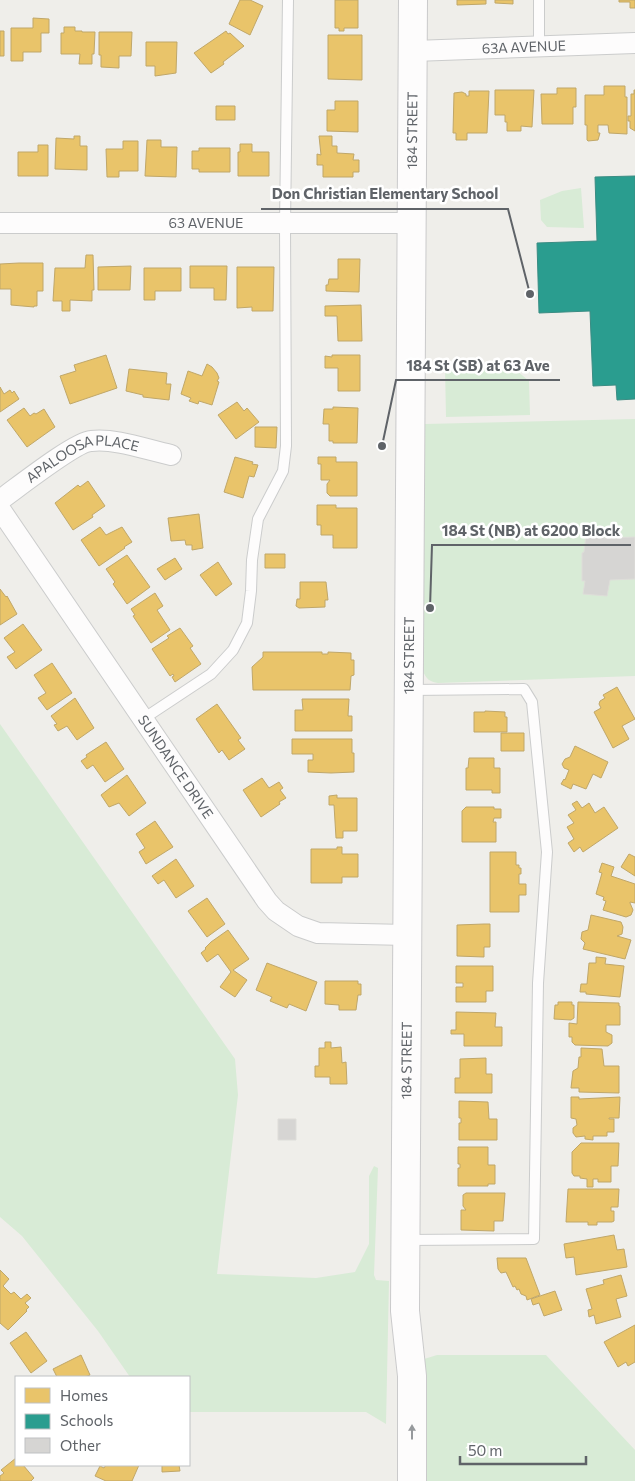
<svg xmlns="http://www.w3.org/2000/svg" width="635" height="1481" viewBox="0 0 635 1481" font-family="Commissioner,sans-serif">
	<rect width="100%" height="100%" fill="#efeeea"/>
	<path fill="#d8ebd6" d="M581,188l3,40 -37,-1 -6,-7 -1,-20 22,-9z
		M510,365l19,16 1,34 -84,2 -1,-50z
		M635,419v257l-197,7c-8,-1 -12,-4 -15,-12l2,-247z
		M0,724l235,335 3,36 -21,179 99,4 39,-6 14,-28v-68l5,-10 4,2 -4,107 2,5 13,1 -3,143 -20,-12h-177v-35h-59l-32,-46 -76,-95 -22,-19z
		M437,1355h109l89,95v31h-215l1,-121z"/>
	<path fill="#e9c46a" stroke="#c0a769" d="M240,0h10l13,6 -13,29 -21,-11z
		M335,0h23v28h-14v3h-5v-3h-4z
		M457,0h29v4l-29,1z
		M495,0h18v4l-18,-1z
		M619,0h16v8h-5v-6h-11z
		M33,18l16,1v14h-8v19h-18v9h-12v-33h22z
		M64,27h11v4h7v1h13l-1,22h-2v10h-13l1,-10h-19v-21h3z
		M0,31h4v25h-4z
		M226,31l2,3 2,-1 14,13 -21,16 1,2 -13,9 -17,-20z
		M99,32h33l-1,24h-12v12l-18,-1v-12h-2z
		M328,35h34v45l-34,-1z
		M146,42h31l-1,31 -21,3v-10h-9z
		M604,86h21v11h2v37l-18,-1 -1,-8h-10v8h2l-2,7 -10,1 -1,-1v-15h-2v-30h19z
		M557,88h19v19h-3v17h-31l-1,-30h16z
		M495,90h39l-2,37 -11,-1v5h-14v-9h-2v-7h-10z
		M634,90h1v41l-5,-3v-7h-2v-5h3v-22h3z
		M469,91h20l-2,42h-20v7h-11v-7h-3l1,-40 8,-1 4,2v2h3z
		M335,101h23v31l-31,-1v-21h8z
		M216,106h19v14h-19z
		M74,136h6v10h7v24l-32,-1 1,-31 18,1z
		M319,136h13v10h5v7l17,1 -1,6h6v12h-6v5h-30v-12h-6v-11l4,1z
		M147,140h14v7h16l-1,30 -31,-1z
		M123,141h15v30h-19v6h-12l-1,-28h17z
		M240,144h12v8h17v24h-31v-24h2z
		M38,145h10v31h-30v-24h20z
		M199,148h31v24h-31v-3h-7v-18h7z
		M86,255h7l1,35h-2v11l-22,-1v11h-8v-10h-9l2,-33h30z
		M338,259h22l-1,33 -33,-1v-6h2l1,-6h9z
		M19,263h24v28h-6v15h-3v1l-23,-2v-16h-11v-25z
		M131,266l-1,24h-32v-23z
		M190,266h37l-1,34h-12v-12h-24z
		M237,267h37l-1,44h-21v-4l-15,1z
		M144,268h37v23h-26v9h-11z
		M361,305l1,36h-24l-1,-25h-12v-10z
		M106,355l11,33 -47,16 -10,-28 16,-5 -2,-6z
		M332,355h28v36h-22v-23h-13v-12l7,1z
		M207,364l5,3 5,6 2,5 -2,3 2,1 -7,23 -13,-4 -1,3 -9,-3 2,-3 -10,-4 7,-23 14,5z
		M129,369l38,4 -1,11h5l-2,16 -26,-3v-2l-17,-4z
		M0,387l4,7 6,-4 2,3 2,-2 5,8 -19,13z
		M237,402l7,9 3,-3 12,14 -23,17 -18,-24z
		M333,407l25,1 -1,35h-24v-2h-4v-17h-6l1,-15h9z
		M24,408l6,8 4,-3 2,1 8,-5 11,18 -28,20 -20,-27z
		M255,427h22l-1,21 -21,-1z
		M235,457l18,5 -1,2 6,1 -4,12 -5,-1 -6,22 -19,-6z
		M318,457h18v5h21v34h-27l-3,-3v-9l3,-4h-9v-16h-3z
		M88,481l17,25 -13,9 1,2 -20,13 -18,-27 23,-18 2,2z
		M317,505h19v3h21v40h-24v-13h-12v-10h-4z
		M199,514l4,34 -11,2v-5h-6l-1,-5 -14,1 -3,-23z
		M100,527l6,8 16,-8 10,15 -8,5 1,1 -26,18 -18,-26z
		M265,554h20v14h-20z
		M127,555l23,32 -23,17 -14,-20 2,-2 -9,-13z
		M175,558l7,11 -17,11 -8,-11z
		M218,562l14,22 -16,12 -16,-21z
		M300,582h26l2,18h-3v7l-26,1 -3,-2 1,-7h3z
		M0,589l6,8 1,-1 10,18 -17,11z
		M155,593l8,13 -6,4 13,20 -19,13 -18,-27 2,-1 -4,-6z
		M23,624l19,26 -26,19 -9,-12 8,-5 -11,-14z
		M180,628l13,18 -3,2 11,16 -26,18 -3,-5 2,-1 -1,-2 -3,2 -18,-27 17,-11 -2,-2z
		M263,652h59v2h6v-2l23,1v7h3v15l-3,1 -1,14h-97l-1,-23 11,-10z
		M52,663l20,30 -25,17 -9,-12 8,-5 -12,-18z
		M617,687l18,32 -13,7 7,13 -16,9 -19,-36 7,-4 -2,-4 1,-3 5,-3 -2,-3z
		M75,698l19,30 -17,12 -10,-14 -9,5 -4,-6 3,-1 -6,-8z
		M302,699h47l-1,17h4v15h-57v-21h8z
		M217,704l24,34 -3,2 7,9 -16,11 -7,-10 -3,3 -23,-34z
		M485,711l20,1v5h2v15h-33v-20h11z
		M501,733h23v18h-23z
		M292,739h60v14h2v19l-23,1 -23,-1v-12h5v-6h-21z
		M106,742l18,27 -19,13 -12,-17 -6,4 -6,-8 6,-4 -1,-2z
		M575,746l33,16 -7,16 -8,-4 -7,15 -13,-5 -2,5 -10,-5 3,-5 1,1 4,-10 -5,-2 -2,-4 3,-5 5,-2z
		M469,758h25v10h6v25h-8v-3h-26v-22h2z
		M127,775l19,28 -17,13 -10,-13 -10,4 -8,-12z
		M262,778l7,10 10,-6 4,6 -3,2 6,8 -7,4 1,2 -19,13 -18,-27z
		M337,795v3h20v33h-14v7h-7l-2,-33h-5v-9z
		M577,801l5,7 7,-5 6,10 9,-6 14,21 -35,24 -3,-5 -6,5 -6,-9 6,-4 -7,-12 7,-4 -6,-8 8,-5 -4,-6z
		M466,807h28v2h7v9h-7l-1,4h3v20h-34v-31z
		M155,821l18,26 -27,17 -7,-12 6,-4 -9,-14z
		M337,847h5v7h16v23h-16v6h-31v-34h26z
		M490,852h26v13h3v3h2v6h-2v10h7v11h-7v17h-29z
		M629,854l6,3v19l-14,-9z
		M176,859l18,27 -18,12 -12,-18 -6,4 -6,-8z
		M602,863l12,4 -3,9 24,8v19l-5,-1v1l3,7 -2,5 -5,2 -23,-7 3,-9 -3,-1 1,-3 -8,-3 6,-21 -3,-1z
		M207,898l18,26 -18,13 -19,-26z
		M591,915l30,7 2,5 -1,7 -5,2 14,4 -6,19 -42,-10 2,-6 -4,-4 1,-7 6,-2z
		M484,924h6v23h-6v10l-27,-1v-31z
		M228,930l21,29 -16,11 14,10 -12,17 -15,-10 11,-15 -13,-18 -11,8 -6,-9 5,-4 -1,-1 6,-6z
		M596,957l10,1 -1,6 19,2 -4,31 -34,-3v-2h-6l1,-8h6l2,-21h7z
		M267,963l50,19 -11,29 -17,-7 -2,4 -17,-7 2,-4 -16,-7z
		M456,966h37v25h-7v11h-30v-15h7v-4h-7z
		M325,981h33v3h3v11h-3l-2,15h-17v-5l-14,-1z
		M558,1002h14v3h2v13l-3,2 -17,-1 1,-14h3z
		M578,1002l41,1v3h1v19h-14v7l6,3v8l-4,3 -33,-1 -3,-3v-5h-3v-14l8,1z
		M456,1012l40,1 -1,14h7v19h-38v-12h-13v-4h5z
		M325,1042h6v6l10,-1 1,16 4,-1 1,22h-17v-7h-15v-11h4v-18h6z
		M581,1048l21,1 2,17h15v27l-40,-1v-4h-8l2,-17 5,-3 1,-11h2z
		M486,1058v16h6v19h-37v-15h5v-19z
		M571,1097h8v2l41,-2 -1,21h-10v1h5v13h-7v4h-14v4l-8,-1v-3l-9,1 -3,-4v-5l4,-3 -1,-6 -5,-1z
		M459,1101l29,1 1,17h8v21h-38v-17h2v-5h-2z
		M581,1143h38l-1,23h-7v16h-13v-3h-5v8h-6v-8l-7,-1v-2h-6l-2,-3v-21z
		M458,1147h30v18h7v19h-7v2h-30v-18h2v-4h-2z
		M568,1189h51l-1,18h-7v4h3v10l-2,1h-15v3h-9v-3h-22z
		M466,1193h39l-2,28h-9v10l-33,-1v-20h5l-3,-4v-11z
		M614,1235l3,15 7,-1 3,18 -51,8 -2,-18 -8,1 -2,-14z
		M497,1258h29l14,37 -13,5 -1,-4 -5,-2 -2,-5 -2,1 -2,-4 -2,1 -7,-15 -5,1 -3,-4z
		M0,1270l9,9 -6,7 8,8 3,-2 7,7 6,-5 4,4 -6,5 4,4 -3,3 1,1 -19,19 -8,-7z
		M621,1275l6,21 -11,3 5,18 -25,7 -2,-9 -5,2 -1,-7 4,-1 -6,-20 18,-5 -1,-4z
		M555,1291l7,19 -18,6 -5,-13 -6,2 -2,-6z
		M635,1325v37l-7,4 -2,-4 -8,5 -14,-25z
		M26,1332l21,29 -16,12 -21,-30z
		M81,1355l9,20 -5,2h-28l-4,-8z
		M16,1458v7h7l11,13 -3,3h-31v-5l4,-3 -3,-3z
		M106,1465h33l-7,16h-26l-11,-5 5,-10 4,2z
		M162,1465h17l1,6 -18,1z"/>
	<path fill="#2a9d8f" stroke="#3a8c83" d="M635,176v223l-18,1 -1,-15 -23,1 -3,-75 -51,2 -2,-70 60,-2 -2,-64z"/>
	<path fill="#d6d5d3" stroke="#deddd9" d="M586,535h17l1,3 31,-1v42l-25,1 -3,16 -24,-2 2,-13h-3v-28l2,-1z
		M278,1119h18v21h-18z"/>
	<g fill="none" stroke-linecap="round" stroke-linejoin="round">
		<defs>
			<path id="lane" d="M539,47v-47
				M143,719l68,-45 22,-24 14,-27 4,-32 1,-31 6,-41 25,-48 3,-25 -1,-222 3,-224
				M406,1240l128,-1 4,-256 9,-131 -15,-150 -8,-13 -114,1"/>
			<g id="street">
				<path id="s1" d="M414,51l221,-8"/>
				<path id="s2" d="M0,223h411"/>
				<path id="s3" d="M0,500c17,-12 75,-58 91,-59 25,-3 56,9 80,14"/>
				<path id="s4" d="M0,509l267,392 9,10 22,15 20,7 89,2"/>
			</g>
			<g id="secondary">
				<path id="s5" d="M412,1481v-105l-7,-65 8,-1311"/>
			</g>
		</defs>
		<use href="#lane" stroke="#cbcccc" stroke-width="12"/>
		<use href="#street" stroke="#cbcccc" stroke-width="22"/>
		<use href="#secondary" stroke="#cacacb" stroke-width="30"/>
		<use href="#lane" stroke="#fdfcfc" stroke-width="10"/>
		<use href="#street" stroke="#fdfcfc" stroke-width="20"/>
		<use href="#secondary" stroke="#fdfcfc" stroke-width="28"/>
	</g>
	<defs><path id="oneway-solid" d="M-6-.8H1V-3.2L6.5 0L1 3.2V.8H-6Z" transform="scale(1.25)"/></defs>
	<use fill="#96999c" href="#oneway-solid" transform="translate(412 1432) rotate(-90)"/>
	<g text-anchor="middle" stroke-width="5" stroke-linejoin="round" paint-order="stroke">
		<g font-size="14" fill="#5f6368" stroke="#fff">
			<text dy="5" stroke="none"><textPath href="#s1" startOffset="110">63A AVENUE</textPath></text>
			<text dy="5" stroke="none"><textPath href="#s5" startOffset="1351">184 STREET</textPath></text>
			<text dy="5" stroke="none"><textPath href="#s2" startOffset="206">63 AVENUE</textPath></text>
			<text dy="5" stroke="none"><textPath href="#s3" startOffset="96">APALOOSA PLACE</textPath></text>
			<text dy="5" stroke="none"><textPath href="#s5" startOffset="826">184 STREET</textPath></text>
			<text dy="5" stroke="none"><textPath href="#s4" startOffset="312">SUNDANCE DRIVE</textPath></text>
			<text dy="5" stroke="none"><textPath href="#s5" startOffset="421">184 STREET</textPath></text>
		</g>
	</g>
	<path fill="none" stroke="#5f6368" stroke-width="2" d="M530 294L508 209H261M382 446L396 380H560M430 608L432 545H631"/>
	<g fill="#5f6368" stroke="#fff" stroke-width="2">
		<circle cx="530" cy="294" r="5"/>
		<circle cx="382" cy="446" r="5"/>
		<circle cx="430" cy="608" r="5"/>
	</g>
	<g font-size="15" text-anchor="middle" font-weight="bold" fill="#5f6368" stroke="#fff" stroke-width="5" stroke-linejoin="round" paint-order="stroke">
		<text x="385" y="199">Don Christian Elementary School</text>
		<text x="478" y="371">184 St (SB) at 63 Ave</text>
		<text x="531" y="536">184 St (NB) at 6200 Block</text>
	</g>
	<rect x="15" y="1376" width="175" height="90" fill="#ffffff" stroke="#bfc1c3"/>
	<rect x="25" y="1388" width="25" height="15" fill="#e9c46a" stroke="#bfc1c3"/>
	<text x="60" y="1401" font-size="15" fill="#5f6368">Homes</text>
	<rect x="25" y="1414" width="25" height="15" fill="#2a9d8f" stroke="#bfc1c3"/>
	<text x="60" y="1426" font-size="15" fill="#5f6368">Schools</text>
	<rect x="25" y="1438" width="25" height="15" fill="#d6d5d3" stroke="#bfc1c3"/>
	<text x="60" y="1451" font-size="15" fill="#5f6368">Other</text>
	<path d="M460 1456v8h126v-8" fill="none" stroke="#5f6368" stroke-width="2.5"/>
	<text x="468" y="1456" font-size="15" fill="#5f6368" stroke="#ffffff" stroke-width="4" paint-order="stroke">50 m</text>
</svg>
